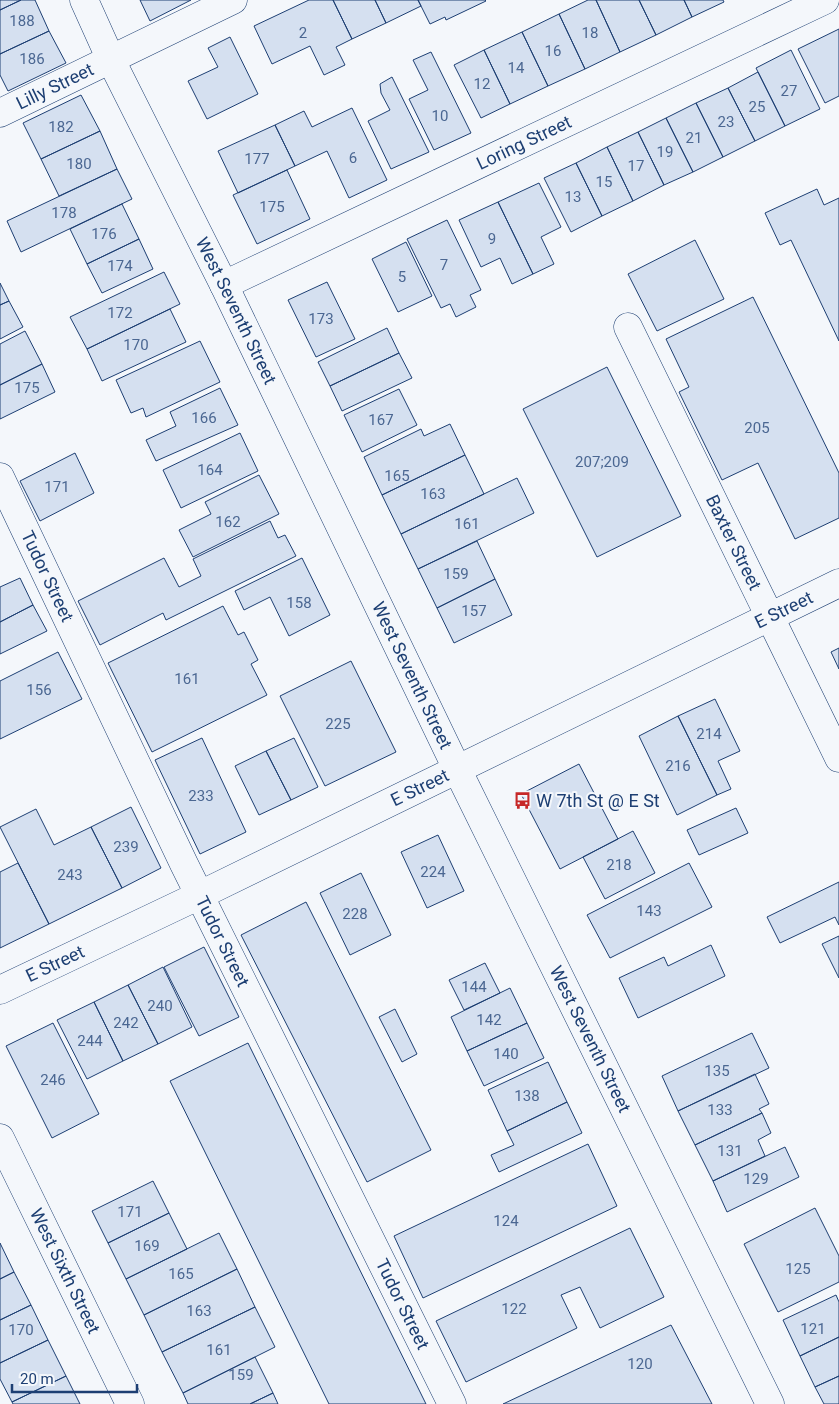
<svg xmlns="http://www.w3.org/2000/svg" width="839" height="1404" viewBox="0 0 839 1404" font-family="Roboto,sans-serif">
	<rect width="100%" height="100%" fill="#f4f7fb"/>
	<path fill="#d5e0f0" stroke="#1d3f73" d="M0,0h21l-21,10z
		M21,0h14l14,31 -49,23v-44z
		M140,0h51l-41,21z
		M309,0h24l19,39 -16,8 9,18 -21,10 -14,-29 -38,18 -18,-38z
		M333,0h42l11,23 -34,16z
		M375,0h43l3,6 -35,17z
		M418,0h67l1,1 -40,19 -1,-3 -15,7z
		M588,0h8l24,52 -35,17 -26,-55z
		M596,0h43l17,35 -36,17z
		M639,0h45l8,17 -36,18z
		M684,0h39l1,2 -32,15z
		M559,14l26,55 -37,17 -26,-54z
		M839,29v67l-14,7 -27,-54z
		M49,31l17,32 -58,28 -8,-16v-21z
		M522,32l26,54 -38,18 -26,-54z
		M230,37l28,57 -51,25 -19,-38 30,-14 -10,-19z
		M484,50l26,54 -29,14 -27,-53z
		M791,50l29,59 -35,17 -29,-58z
		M431,52l40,81 -37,17 -25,-51 19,-9 -15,-30z
		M758,72l27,54 -30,15 -27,-53z
		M392,77l37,75 -38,17 -23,-48 22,-11 -9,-17 -1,-9z
		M728,88l27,53 -32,16 -27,-54z
		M81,95l19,36 -59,28 -18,-36z
		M696,103l27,54 -30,15 -27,-54z
		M352,108l35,72 -38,18 -22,-47 -32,15 -20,-41 29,-14 8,16z
		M666,118l27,54 -29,13 -26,-53z
		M275,125l20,41 -57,27 -20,-42z
		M100,131l17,38 -58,27 -18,-37z
		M638,132l26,53 -31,16 -26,-54z
		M607,147l26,54 -31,15 -26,-53z
		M576,163l26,53 -31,16 -27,-54z
		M117,169l15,30 -111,53 -14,-31z
		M287,170l23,49 -53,25 -24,-49z
		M539,183l22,44 -20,10 13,27 -21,10 -35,-72z
		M817,189l7,16 15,-7v143l-48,-101 -11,5 -15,-32z
		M498,202l35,72 -21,10 -12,-26 -19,9 -22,-47z
		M122,204l17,35 -52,25 -17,-35z
		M447,220l34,70 -11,5 6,12 -20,10 -6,-13 -9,4 -34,-69z
		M139,239l14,30 -51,24 -15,-29z
		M695,240l29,59 -67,32 -29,-57z
		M406,242l26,54 -34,16 -26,-53z
		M164,272l16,32 -93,45 -17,-32z
		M327,282l28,57 -39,18 -28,-57z
		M0,283l9,18 -9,4z
		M753,297l86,176v45l-44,21 -37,-76 -36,17 -43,-88 10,-5 -23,-48z
		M9,301l14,26 -23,12v-34z
		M170,309l16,33 -84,39 -15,-32z
		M387,328l12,25 -69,33 -12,-24z
		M25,331l17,33 -42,21v-41z
		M200,341l20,41 -74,35 -3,-9 -12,5 -15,-33z
		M399,353l13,25 -70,33 -12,-25z
		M42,364l13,28 -55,27v-34z
		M607,367l74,149 -84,41 -74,-148z
		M220,388l18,37 -82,36 -10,-21 30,-14 -6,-14z
		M399,389l18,36 -55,27 -18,-37z
		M450,424l15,31 -83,40 -18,-38 57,-28 3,7z
		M240,433l18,38 -77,37 -18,-38z
		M75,453l19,40 -54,28 -20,-40z
		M465,455l19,39 -83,40 -19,-39z
		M259,475l20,39 -86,43 -14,-27 32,-16 -6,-12z
		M517,478l17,35 -116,56 -17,-35z
		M270,521l8,17 7,-3 11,21 -130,64 -3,-7 -63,32 -22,-44 86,-43 15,29 22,-11 -8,-17z
		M477,541l18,38 -58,29 -19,-39z
		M302,558l28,57 -41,21 -19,-39 -26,13 -9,-19z
		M20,578l13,27 -33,17v-35z
		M495,579l17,36 -58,28 -17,-35z
		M33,605l14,26 -47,23v-32z
		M223,606l15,29 6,-3 14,28 -7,4 16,31 -115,57 -44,-89z
		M839,648v21l-8,-17z
		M58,652l24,47 -82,40v-58z
		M351,661l45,91 -71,34 -45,-90z
		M715,699l25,52 -22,10 13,28 -14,6 -39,-79z
		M678,716l39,79 -40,20 -38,-79z
		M202,738l44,94 -46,22 -45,-94z
		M294,738l24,49 -27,13 -25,-49z
		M266,751l25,49 -32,15 -24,-49z
		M579,764l39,75 -58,30 -39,-75z
		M131,807l30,61 -39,20 -31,-61z
		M736,808l12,25 -49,22 -12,-25z
		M36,809l18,36 37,-18 31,61 -73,36 -49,-97z
		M633,831l22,42 -50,26 -22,-42z
		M438,835l26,56 -37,17 -26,-56z
		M18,863l31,61 -49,24v-76z
		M689,863l23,44 -102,51 -23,-43z
		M361,873l30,62 -41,20 -30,-62z
		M839,882v43l-4,-8 -55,26 -13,-26z
		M306,902l125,248 -64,32 -126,-247z
		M839,936v42l-17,-34z
		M711,945l14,31 -87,42 -19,-40 45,-21 4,9z
		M204,947l35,70 -40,19 -35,-69z
		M485,963l15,30 -36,17 -15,-30z
		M163,967l29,60 -34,17 -30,-59z
		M128,985l30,59 -35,17 -29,-59z
		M510,988l17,35 -60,28 -16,-34z
		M94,1002l29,59 -36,18 -30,-59z
		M395,1009l22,45 -15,8 -23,-45z
		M53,1023l46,91 -47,24 -46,-92z
		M527,1023l17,35 -60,28 -17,-35z
		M752,1033l17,35 -91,43 -16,-35z
		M248,1043l99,201 79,160h-97l-159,-323z
		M548,1062l19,40 -60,29 -19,-41z
		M755,1074l14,30 -10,5 3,4 -67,32 -17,-34z
		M567,1102l15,31 -83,39 -8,-17 23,-10 -7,-14z
		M762,1113l9,20 -13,7 7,16 -52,25 -18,-36z
		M588,1144l29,62 -194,92 -29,-62z
		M785,1147l14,30 -72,35 -14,-31z
		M153,1181l16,32 -61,30 -16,-32z
		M815,1208l24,48v26l-61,30 -34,-68z
		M169,1213l18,36 -61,30 -18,-36z
		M630,1228l34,69 -64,31 -20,-41 -19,8 16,33 -111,54 -30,-61z
		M219,1233l18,36 -93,46 -18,-36z
		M0,1243l14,29 -14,7z
		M237,1269l18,38 -93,45 -18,-37z
		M14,1272l17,33 -31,15v-41z
		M836,1295l3,7v35l-39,19 -17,-36z
		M31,1305l17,35 -48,23v-43z
		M255,1307l20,40 -92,46 -21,-41z
		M671,1325l41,79h-209z
		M839,1337v39l-24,11 -15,-31z
		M48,1340l18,36 -54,26 -12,-23v-16z
		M255,1357l18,36 -23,11h-62l-5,-11z
		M66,1376l14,28h-67l-1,-2z
		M839,1376v28h-15l-9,-17z
		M273,1393l5,11h-28z"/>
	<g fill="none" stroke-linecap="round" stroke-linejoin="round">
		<defs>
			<g id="minor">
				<path id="s1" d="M84,0l27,60 113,225 233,484 313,635"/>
				<path id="s2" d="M0,113l233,-113"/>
				<path id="s3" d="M224,285l601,-285"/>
				<path id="s4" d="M628,327l211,431"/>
				<path id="s5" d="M0,477l184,387 268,540"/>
				<path id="s6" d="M0,1138l130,266"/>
			</g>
			<g id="tertiary">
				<path id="s7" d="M0,990l200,-95 639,-312"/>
			</g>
		</defs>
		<use href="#minor" stroke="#1d3f73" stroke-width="29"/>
		<use href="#tertiary" stroke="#1d3f73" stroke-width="29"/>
		<use href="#minor" stroke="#f4f7fb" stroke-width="28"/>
		<use href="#tertiary" stroke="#f4f7fb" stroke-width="28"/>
	</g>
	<defs>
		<symbol id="bus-bare" viewBox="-9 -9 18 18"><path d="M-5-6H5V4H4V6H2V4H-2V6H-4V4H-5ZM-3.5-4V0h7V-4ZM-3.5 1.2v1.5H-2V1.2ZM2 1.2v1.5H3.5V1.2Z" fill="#c62828" stroke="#f4f7fb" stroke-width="2.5" paint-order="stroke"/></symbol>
	</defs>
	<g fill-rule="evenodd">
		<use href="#bus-bare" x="510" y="788" width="25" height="25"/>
	</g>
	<g text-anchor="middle" stroke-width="4" stroke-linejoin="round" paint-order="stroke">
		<g font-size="15" fill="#4b6792">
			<text x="22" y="26">188</text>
			<text x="303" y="38">2</text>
			<text x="590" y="38">18</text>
			<text x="553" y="56">16</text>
			<text x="32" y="64">186</text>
			<text x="516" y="73">14</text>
			<text x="482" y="89">12</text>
			<text x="789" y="96">27</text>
			<text x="757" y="112">25</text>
			<text x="440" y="121">10</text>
			<text x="726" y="127">23</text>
			<text x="61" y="132">182</text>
			<text x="694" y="143">21</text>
			<text x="665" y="157">19</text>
			<text x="353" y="163">6</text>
			<text x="257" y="164">177</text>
			<text x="79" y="169">180</text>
			<text x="636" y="171">17</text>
			<text x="604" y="187">15</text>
			<text x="573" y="202">13</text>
			<text x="272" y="212">175</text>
			<text x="64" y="218">178</text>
			<text x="104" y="239">176</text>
			<text x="492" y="244">9</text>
			<text x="444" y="270">7</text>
			<text x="120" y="271">174</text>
			<text x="402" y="282">5</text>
			<text x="120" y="318">172</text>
			<text x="321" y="324">173</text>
			<text x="136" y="350">170</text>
			<text x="27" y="393">175</text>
			<text x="204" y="423">166</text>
			<text x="381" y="425">167</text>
			<text x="757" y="433">205</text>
			<text x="602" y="467">207;209</text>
			<text x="210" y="475">164</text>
			<text x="397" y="481">165</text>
			<text x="57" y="492">171</text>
			<text x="433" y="499">163</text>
			<text x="228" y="527">162</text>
			<text x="467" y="529">161</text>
			<text x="456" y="579">159</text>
			<text x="299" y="608">158</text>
			<text x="474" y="616">157</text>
			<text x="187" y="684">161</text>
			<text x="39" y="695">156</text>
			<text x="338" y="729">225</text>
			<text x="709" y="739">214</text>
			<text x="678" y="771">216</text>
			<text x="201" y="801">233</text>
			<text x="126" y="852">239</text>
			<text x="619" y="870">218</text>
			<text x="433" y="877">224</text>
			<text x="70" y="880">243</text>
			<text x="649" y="916">143</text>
			<text x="355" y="919">228</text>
			<text x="474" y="992">144</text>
			<text x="160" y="1011">240</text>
			<text x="489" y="1025">142</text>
			<text x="126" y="1028">242</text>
			<text x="90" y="1046">244</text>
			<text x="506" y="1059">140</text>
			<text x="717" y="1076">135</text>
			<text x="53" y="1085">246</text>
			<text x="527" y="1101">138</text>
			<text x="720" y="1115">133</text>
			<text x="730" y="1156">131</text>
			<text x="756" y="1184">129</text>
			<text x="130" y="1217">171</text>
			<text x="506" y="1226">124</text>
			<text x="147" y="1251">169</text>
			<text x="798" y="1274">125</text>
			<text x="181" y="1279">165</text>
			<text x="514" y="1314">122</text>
			<text x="199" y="1316">163</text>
			<text x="813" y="1334">121</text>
			<text x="21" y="1335">170</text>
			<text x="219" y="1355">161</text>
			<text x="640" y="1369">120</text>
			<text x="241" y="1380">159</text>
		</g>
		<g font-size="18" fill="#1d3f73" stroke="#f4f7fb">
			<text dy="6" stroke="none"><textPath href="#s2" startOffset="61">Lilly Street</textPath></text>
			<text dy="6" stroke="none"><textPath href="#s3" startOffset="332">Loring Street</textPath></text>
			<text dy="6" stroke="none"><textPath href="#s1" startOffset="346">West Seventh Street</textPath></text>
			<text dy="6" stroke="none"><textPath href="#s4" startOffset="240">Baxter Street</textPath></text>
			<text dy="6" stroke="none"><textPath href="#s5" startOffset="110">Tudor Street</textPath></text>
			<text dy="6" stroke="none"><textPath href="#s7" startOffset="871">E Street</textPath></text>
			<text dy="6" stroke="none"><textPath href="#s1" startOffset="751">West Seventh Street</textPath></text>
			<text dy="6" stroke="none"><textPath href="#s7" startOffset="466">E Street</textPath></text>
			<text dy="6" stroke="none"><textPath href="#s5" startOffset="515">Tudor Street</textPath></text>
			<text dy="6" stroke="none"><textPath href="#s7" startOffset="61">E Street</textPath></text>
			<text dy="6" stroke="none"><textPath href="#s1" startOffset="1156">West Seventh Street</textPath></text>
			<text dy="6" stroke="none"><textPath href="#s6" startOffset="148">West Sixth Street</textPath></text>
			<text dy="6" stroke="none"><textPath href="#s5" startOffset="920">Tudor Street</textPath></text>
		</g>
		<g font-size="18" fill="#1d3f73" stroke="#f4f7fb" text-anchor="start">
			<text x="536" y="807">W 7th St @ E St</text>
		</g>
	</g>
	<path d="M12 1384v8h125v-8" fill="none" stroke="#1d3f73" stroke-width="2.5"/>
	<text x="20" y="1384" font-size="15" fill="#1d3f73" stroke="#f4f7fb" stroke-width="4" paint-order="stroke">20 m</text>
</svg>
